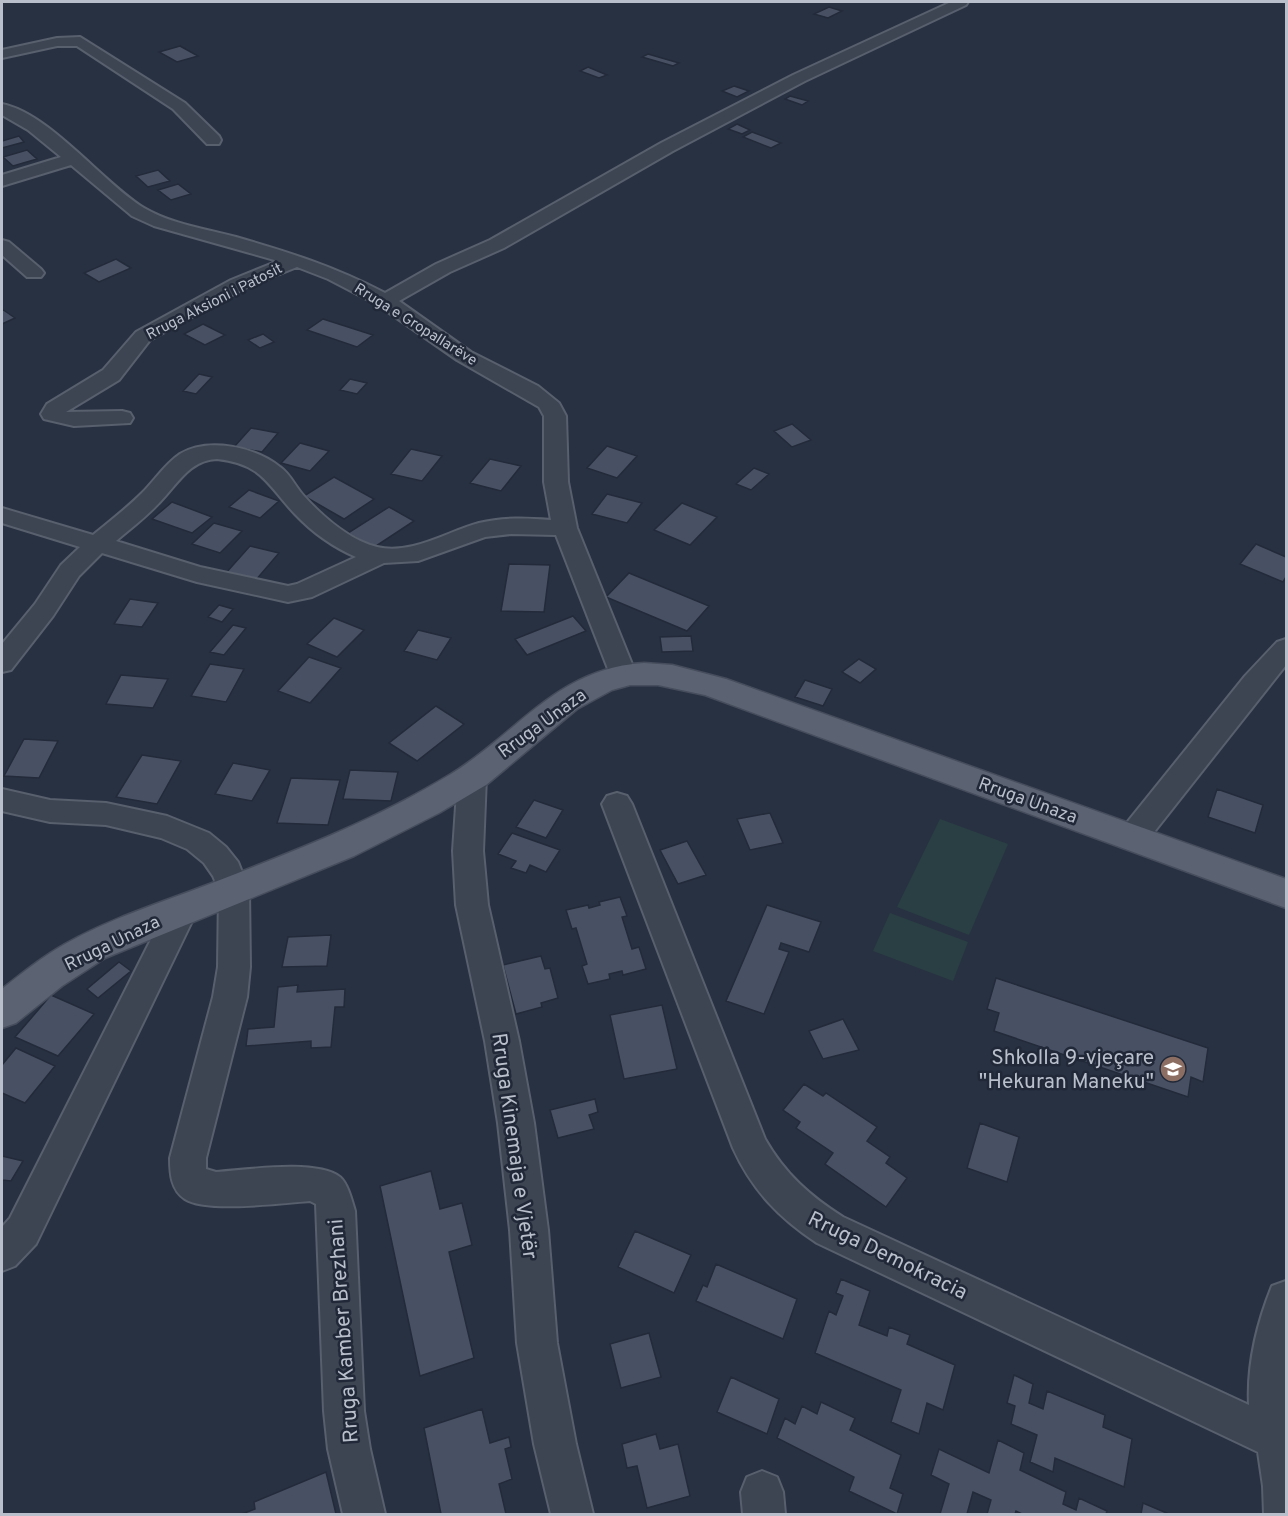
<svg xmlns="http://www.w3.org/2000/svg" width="1288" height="1516" viewBox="0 0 1288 1516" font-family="Overpass,sans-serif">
	<rect width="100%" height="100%" fill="#283142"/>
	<path fill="#2a3f43" d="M940,819l68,25 -39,91 -72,-28z
		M890,913l78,29 -15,39 -80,-30z"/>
	<path fill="#485164" stroke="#232b3a" stroke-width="1.5" d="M829,7l13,4 -14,7 -14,-4z
		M180,46l18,10 -21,6 -18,-10z
		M648,54l31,9 -6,3 -31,-9z
		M588,67l19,8 -8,3 -19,-7z
		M734,86l15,5 -12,6 -15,-6z
		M790,96l18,5 -6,4 -17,-6z
		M737,124l13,6 -8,4 -14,-5z
		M752,132l29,11 -10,5 -28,-11z
		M19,136l5,6 -22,6v-7z
		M27,150l10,9 -24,7 -10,-9z
		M158,170l12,11 -22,6 -12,-11z
		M178,184l13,10 -20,6 -13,-10z
		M116,259l15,9 -32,14 -15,-9z
		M2,309l13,9 -13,6z
		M323,319l50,16 -16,12 -50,-17z
		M203,324l22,11 -20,10 -21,-11z
		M263,334l11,8 -14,6 -12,-8z
		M199,374l13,3 -16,17 -13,-3z
		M350,379l17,4 -10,11 -17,-4z
		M792,424l19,16 -19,7 -18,-16z
		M251,428l27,5 -16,19 -28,-5z
		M300,443l29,8 -19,20 -29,-8z
		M607,446l30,10 -20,22 -30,-10z
		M411,449l31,7 -20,25 -31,-7z
		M490,459l31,7 -20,25 -31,-8z
		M754,468l15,6 -18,16 -15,-6z
		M334,477l40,22 -30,20 -40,-23z
		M249,490l30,11 -19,17 -31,-11z
		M607,494l35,9 -15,20 -35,-9z
		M172,502l40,15 -20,16 -40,-14z
		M682,503l35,14 -27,28 -36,-15z
		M389,507l25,14 -41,27 -25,-15z
		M214,523l28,8 -22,22 -28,-9z
		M1256,544l30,13v20l-3,5 -43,-18z
		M250,546l29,7 -24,28 -30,-7z
		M509,564l41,1 -6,47 -43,-1z
		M629,573l80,33 -22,25 -81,-34z
		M130,599l28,4 -16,24 -28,-3z
		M219,605l14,4 -11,13 -14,-5z
		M573,616l13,15 -59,24 -12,-16z
		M334,618l30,12 -27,27 -30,-13z
		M233,625l13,3 -22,27 -14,-3z
		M418,630l33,8 -14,22 -33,-9z
		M691,636l2,15 -31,1 -2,-15z
		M309,657l32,11 -31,35 -32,-12z
		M859,659l17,10 -16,14 -18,-11z
		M210,664l34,5 -18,33 -35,-6z
		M121,675l47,4 -15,29 -47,-4z
		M805,680l27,9 -9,17 -28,-9z
		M436,706l28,18 -47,37 -28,-18z
		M24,739l34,2 -19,37 -35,-2z
		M142,755l39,6 -24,43 -41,-7z
		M233,763l37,7 -18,31 -37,-7z
		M350,770l48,2 -7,29 -48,-2z
		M291,778l49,2 -12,45 -51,-2z
		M1217,789l46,16 -8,28 -47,-16z
		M534,800l29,10 -17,28 -30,-11z
		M770,813l13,30 -33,7 -13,-31z
		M512,833l48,17 -14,22 -16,-7 -4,8 -15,-5 5,-7 -18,-7z
		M687,841l19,34 -28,9 -18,-34z
		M620,897l7,19 -5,1 10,32 7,-2 7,22 -23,6 -1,-4 -13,3 1,5 -22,5 -6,-18 5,-2 -11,-36 -4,1 -6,-19 22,-5 1,3 11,-3 -1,-3z
		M767,905l54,17 -12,30 -28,-9 -2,6 10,3 -25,62 -38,-13z
		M331,935l-4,31 -45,1 6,-30z
		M541,956l4,13 5,-1 8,30 -17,5 1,4 -26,7 -13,-49z
		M119,962l12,9 -33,27 -11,-9z
		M996,978l212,70 -5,34 -12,-5 -3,20 -194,-66 5,-18 -12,-4z
		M298,985l-1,7 48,-3 -1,18h-9l-4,40 -20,1v-7l-65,5 2,-17 26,-2 4,-40z
		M51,995l43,19 -36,42 -43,-19z
		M662,1005l15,64 -53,10 -14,-64z
		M843,1019l16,31 -36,9 -14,-28z
		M16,1048l39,18 -30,37 -23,-10v-28z
		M804,1084l19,12 3,-3 51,34 -10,14 23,16 -4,6 21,15 -21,29 -61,-43 8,-11 -37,-25 4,-6 -17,-12z
		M595,1099l3,13 -9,3 5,14 -36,9 -8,-28z
		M980,1123l39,14 -12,45 -40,-14z
		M2,1156l21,5 -12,20 -8,-1 -1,2z
		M431,1171l9,38 22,-6 10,42 -23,7 25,106 -54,18 -40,-190z
		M635,1231l56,24 -17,38 -56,-26z
		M716,1264l81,35 -14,40 -87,-38 7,-16 4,2z
		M841,1279l29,12 -11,34 28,11 2,-9 21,8 -3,9 48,21 -12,45 -16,-7 -8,31 -28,-12 10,-32 -86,-37 14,-42 7,4 7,-19 -7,-3z
		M649,1333l12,44 -40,11 -11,-44z
		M1014,1375l19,9 -4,19 14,6 4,-18 58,24 -2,12 29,12 -8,48 -69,-29 -2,14 -23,-10 7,-27 -26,-11 4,-18 -8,-3z
		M731,1377l48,22 -12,35 -50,-22z
		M821,1402l34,16 -5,12 51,25 -11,33 13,6 -6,20 -48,-23 5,-14 -77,-39 8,-20 10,6 7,-18 15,8z
		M482,1409l8,34 19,-6 2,10 -6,2 7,30 -13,5 7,30h-65l-17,-86z
		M656,1434l4,15 18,-5 12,52 -43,12 -10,-42 -10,2 -5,-24z
		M998,1440l26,13 -4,17 46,22 -3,12 13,6 3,-12 28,13 -1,3h-84l-6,-3 -1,3h-28l4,-14 -18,-8 -6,22h-27l9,-30 -18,-9 8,-26 50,24z
		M326,1472l10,42h-94l13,-5 -1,-7z
		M1143,1503l26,11h-28z"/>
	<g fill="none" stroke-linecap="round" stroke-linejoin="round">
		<defs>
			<path id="minor" d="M951,2h17l-2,3 -161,76 -132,70 -169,97 -54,24 -51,29 72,51 67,34 21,17 7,13 2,66 9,46 59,146 -3,7 -10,2 -10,-2 -3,-7 -54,-139 -45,-1 -26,3 -67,24 -34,2 -72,34 -24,5 -91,-20 -95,-29 -23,23 -26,40 -42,54 -9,2v-28l33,-40 26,-39 19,-18 -78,-24v-15l91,27c17,-14 34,-27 49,-42 13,-13 23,-29 38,-39 28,-17 76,-7 100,13 10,7 15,19 23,28 19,21 46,45 74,52 35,8 69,-15 102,-24 24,-6 48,-5 72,-3l-7,-38v-66l-5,-9 -82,-47 -79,-55 -50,-26 -31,-12 -52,21 -95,52 -31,40 -53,32 56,-1 8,2 3,5 -3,5 -56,3 -30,-7 -3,-5 6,-10 56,-34 33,-38 95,-52 47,-19 -124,-35 -22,-10 -61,-51 -69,21v-11l59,-18 -33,-27 -26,-15v-11c47,9 101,79 142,104 27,16 62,21 92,29 55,16 97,29 149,56l51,-29 54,-24 171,-97 132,-68zM217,459c46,5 50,26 78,55 17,18 38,33 61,43l-59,27 -9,2 -88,-19 -84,-26c14,-12 30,-24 43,-38 18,-18 30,-43 58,-44z
				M80,37l105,66 34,33 2,4 -2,4h-12l-34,-35 -96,-63h-20l-55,12v-8l55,-12z
				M2,240l7,2 32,27 3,4 -3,4h-14l-25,-22z
				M1286,639v26l-143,181 -11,4 -11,-4 -4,-8 4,-8 124,-154 32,-34z
				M472,766l10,3 4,8 -3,74 5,54 31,136 15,82 14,107 9,113 19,101 17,70h-42l-17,-70 -17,-101 -7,-113 -12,-107 -13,-82 -29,-136 -3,-54 5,-74 4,-8z
				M2,789l48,11 56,3 61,13 42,17 17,14 12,15 11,28 1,77 -3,30 -41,161v11l10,3c30,-2 100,-13 124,5 8,7 12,24 15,34l9,200 6,38 15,65h-42l-15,-65 -4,-38 -8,-207 -6,-3c-27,2 -104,12 -125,-2 -14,-9 -15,-26 -15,-41l43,-161 5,-30 1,-77 -6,-14 -9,-13 -17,-14 -26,-11 -55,-13 -56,-3 -48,-11z
				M617,793l10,3 5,8 133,335c20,35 45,57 78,78l406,188c-2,-39 8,-82 23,-119l14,-5v233h-22l-1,-28 -5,-34 -441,-209c-38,-25 -65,-53 -84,-95l-131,-344 5,-8z
				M181,898l11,4 5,9 -161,333 -21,22 -13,5v-44l8,-9 160,-316z
				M762,1471l15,6 6,15 2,22h-42l-2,-22 6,-15z"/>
			<path id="major" d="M644,663l28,2 54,14 560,200v29l-581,-213 -47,-10h-28l-18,5 -35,19 -91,76 -47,28 -85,43 -249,102 -43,28 -46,37 -14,5v-39c20,-16 40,-32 63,-45 44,-25 95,-41 142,-59 83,-32 167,-64 244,-111 67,-41 106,-106 193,-111z"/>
		</defs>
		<use href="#minor" stroke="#585f6d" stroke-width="4"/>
		<use href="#major" stroke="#464d5c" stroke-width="3"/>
		<use href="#minor" fill="#3d4452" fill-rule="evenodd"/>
		<use href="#major" fill="#5b6372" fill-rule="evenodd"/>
	</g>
	<defs>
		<symbol id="school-disc" viewBox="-11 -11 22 22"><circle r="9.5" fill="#8d6e63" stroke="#212938"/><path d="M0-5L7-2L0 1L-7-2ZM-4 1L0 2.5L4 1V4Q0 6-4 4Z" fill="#fff"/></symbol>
	</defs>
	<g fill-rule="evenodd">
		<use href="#school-disc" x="1158" y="1054" width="30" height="30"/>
	</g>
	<g text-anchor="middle" stroke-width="5" stroke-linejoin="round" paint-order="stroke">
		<g font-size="15" fill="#babfcc" stroke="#212938">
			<text transform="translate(214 301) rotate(-27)" y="5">Rruga Aksioni i Patosit</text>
			<text transform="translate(416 324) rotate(32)" y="5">Rruga e Gropallarëve</text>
		</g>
		<g font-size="18" fill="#babfcc" stroke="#212938">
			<text transform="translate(542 723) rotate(-36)" y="6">Rruga Unaza</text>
			<text transform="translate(1028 800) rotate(20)" y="6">Rruga Unaza</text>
			<text transform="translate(112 943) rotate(-26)" y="6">Rruga Unaza</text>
		</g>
		<g font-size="21" fill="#babfcc" stroke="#212938" text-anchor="end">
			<text x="1154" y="1064">Shkolla 9-vjeçare<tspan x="1154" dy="24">"Hekuran Maneku"</tspan></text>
		</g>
		<g font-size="21" fill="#babfcc" stroke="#212938">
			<text transform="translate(515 1146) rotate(82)" y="7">Rruga Kinemaja e Vjetër</text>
			<text transform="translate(888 1255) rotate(26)" y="7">Rruga Demokracia</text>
			<text transform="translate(343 1331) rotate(-94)" y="7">Rruga Kamber Brezhani</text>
		</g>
	</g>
	<rect width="1288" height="1516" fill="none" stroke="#babfcc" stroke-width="6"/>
</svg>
